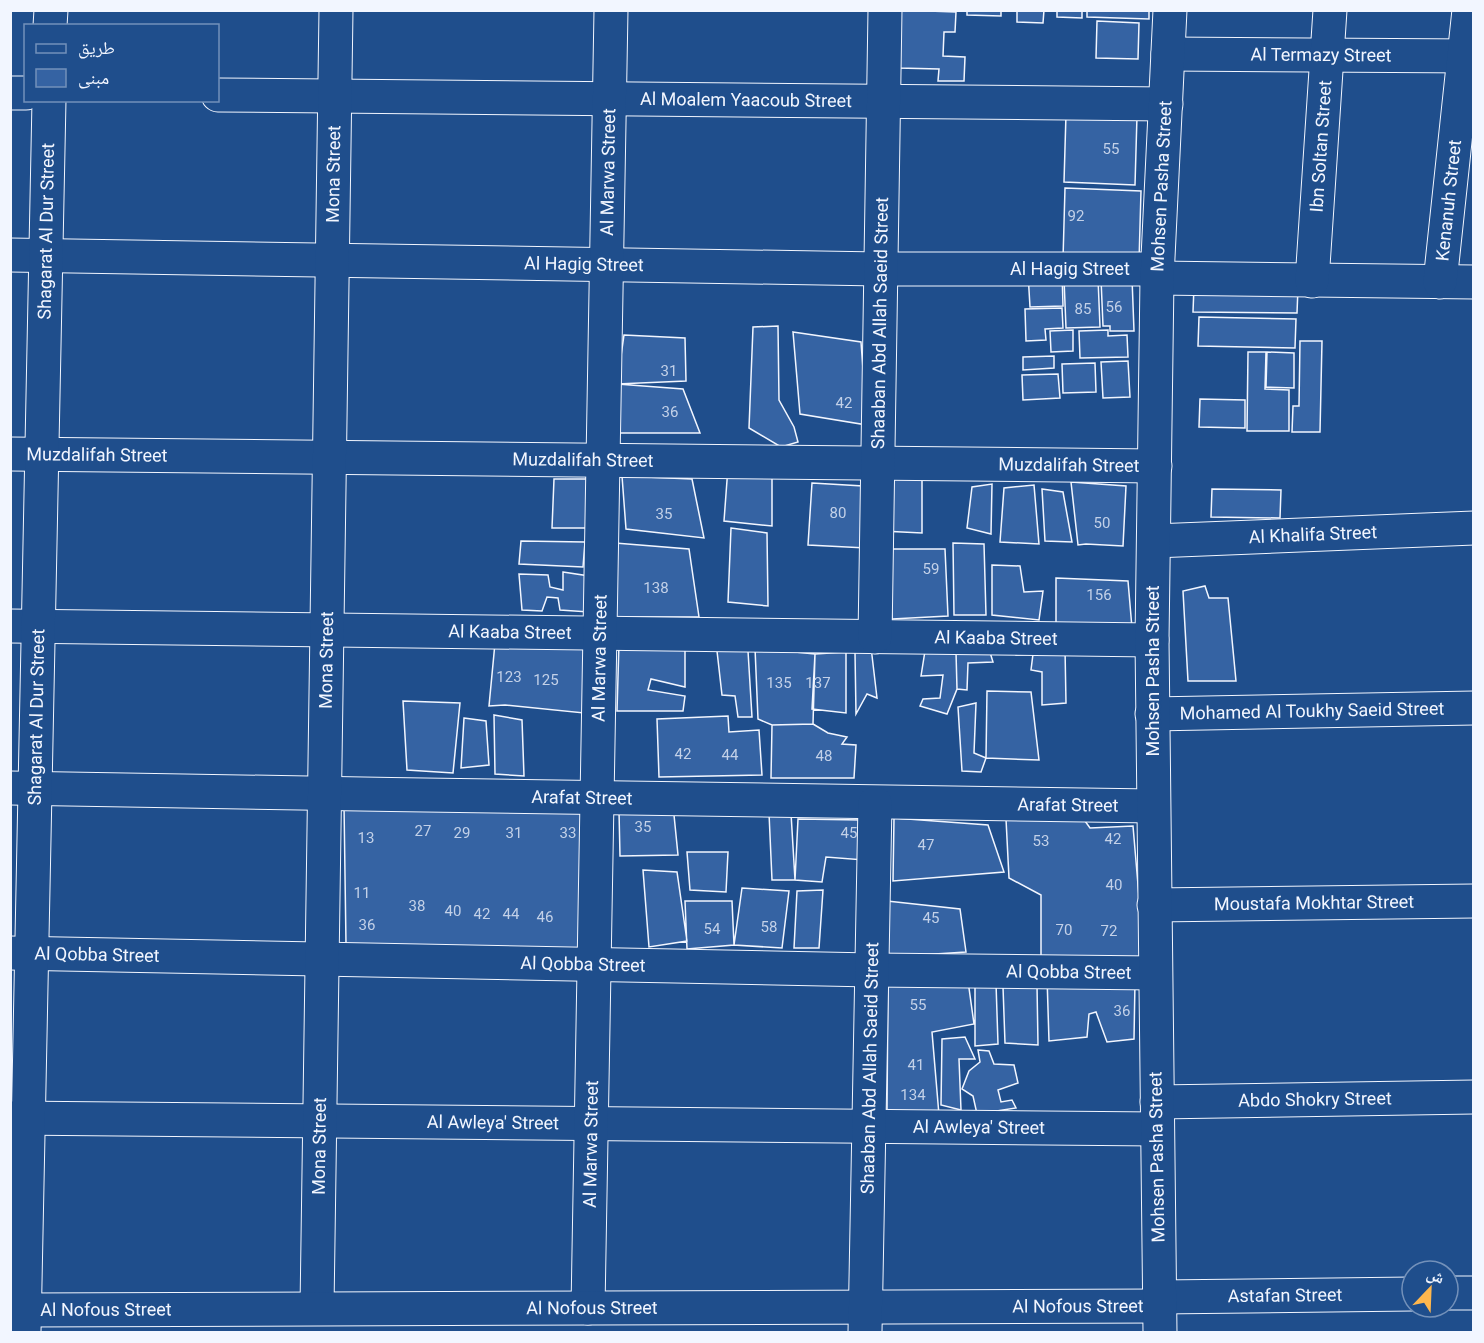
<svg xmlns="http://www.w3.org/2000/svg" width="1484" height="1343" viewBox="0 0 1484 1343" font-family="Roboto,'Noto Naskh Arabic',sans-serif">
	<rect width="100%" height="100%" fill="#1f4e8c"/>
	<path fill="#3563a3" stroke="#f2f6ff" stroke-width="1.5" d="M900,10l56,2 -1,20h-11l-1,24 22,1 -1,24h-26l1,-12 -41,-1z
		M967,10h34v6l-34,-1z
		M1017,10h27l-1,13 -26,-1z
		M1057,10h25v8l-25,-1z
		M1087,10h62v9l-62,-2z
		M1097,21l42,2 -1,36 -42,-1z
		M1066,114l71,2 -2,69 -71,-3z
		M1065,188l76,3 -2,71 -76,-3z
		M1062,272l1,34 -33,1 -2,-34z
		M1098,278l2,49 -34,1 -2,-49z
		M1132,278l2,53h-24v-5h-7l-2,-47z
		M1194,286l104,2 -1,25 -104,-1z
		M1062,308l1,20 -18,1 1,11 -20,1 -1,-32z
		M1199,317l97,2 -1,29 -97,-2z
		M778,326l1,74 15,27 4,15 -17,5 -32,-19 4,-101z
		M1073,330v21l-22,1 -1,-21z
		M1108,330v6l19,-1 1,22 -48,1 -1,-27z
		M793,332l68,10 6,83 -67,-11z
		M624,335l61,3 1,43 -69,3z
		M1300,341h22l-2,91h-28l1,-26h6z
		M1248,352h18l-1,37 24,1v41h-42z
		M1267,352l27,1v35l-28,-1z
		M1054,356v12l-31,2v-13z
		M1128,361l2,36 -27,1 -2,-36z
		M1095,363l1,29 -33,1 -1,-29z
		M1058,374l2,24 -37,2 -1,-25z
		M617,384l66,5 17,44h-85z
		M1200,399l45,1v28l-46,-1z
		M728,467l44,3v56l-48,-5z
		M885,470l37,2v61l-40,-2z
		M622,476l70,3 12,59 -78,-9z
		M554,479h38l-1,49h-39z
		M1071,482l55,4 -3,60 -37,-2 -8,1z
		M812,483l51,3 3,62 -58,-3z
		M992,484l-1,50 -24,-6 5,-41z
		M1034,485l5,59 -39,-2 4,-54z
		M1042,489l21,3 9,50 -27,-1z
		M1212,489l69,1 -1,28 -69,-1z
		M731,528l36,5 1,73 -40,-4z
		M521,541l64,1 -2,25 -64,-3z
		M615,543l74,6 10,68h-86z
		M953,543l31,1 2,71h-32z
		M888,549h57l3,67 -56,3z
		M992,565l28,1 4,26 19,-1 -4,29 -47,-5z
		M563,572l26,4v36l-29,-2 -2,-12 -11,-1 -5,14 -20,-1 -3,-36 29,1 2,12 13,3z
		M1056,578l72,3 4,47h-76z
		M1205,586l4,12h19l8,83h-48l-5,-90z
		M495,643l94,1 -5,69 -79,-8 -16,1z
		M619,643l66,3v41l-34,-8 -3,11 37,6 -2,15h-66z
		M871,647l6,51 -10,-4 -11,20 -1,-62z
		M1016,647l49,1 1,55 -24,2v-33l-11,-2 2,-16 -17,1z
		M755,648l60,6 -2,70 -41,1 -14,-6z
		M989,649l4,13 -25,1 -1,27 -10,-1 -1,-37z
		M717,651h31l4,66h-14l-3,-21 -13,-1z
		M925,651l31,1 1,37 -10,25 -27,-8 3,-7 17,-1 3,-23 -22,1z
		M846,652v61l-34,-4 3,-55z
		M987,691l44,1 8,68 -53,-2z
		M403,701l57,2 -7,70 -46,-3z
		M976,703l-2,50 12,5 -5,14 -19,-1 -4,-64z
		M494,715l28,5 2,56 -29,-2z
		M728,716l1,16 30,-2 3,45 -103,2 -2,-58z
		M464,718l22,3 3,44 -28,3z
		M813,724l15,9 19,4 -5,7 14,1 -2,33h-83l1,-53z
		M344,805l238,2 3,145 -239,-8z
		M619,811l55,4 4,40 -58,1z
		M769,813h22l4,67h-23z
		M1080,814l10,14 43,-2 12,141 -104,-8v-64l-32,-17 -3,-59z
		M894,818l94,7 16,47 -111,9z
		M798,819l64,1 2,40 -38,-3 -4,25 -27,-2z
		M687,852h41l-2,40 -36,-2z
		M643,870l34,2 10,69 -38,6z
		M742,888l47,3 -7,57 -48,-3z
		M823,890l-4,58h-25l3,-57z
		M685,901h47l2,44 -47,4z
		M887,901l73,8 6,43 -78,5z
		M1047,977l88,5 -1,57 -27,3 -11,-30 -7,2 -2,23 -38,4z
		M888,979l80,2 6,43 -42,8 7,83 -52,-2z
		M996,983l2,61 -23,2v-62z
		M1037,985l1,60 -33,-2 -2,-56z
		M965,1037l10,22h-16l2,51 -20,-5 1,-66z
		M978,1050l11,1 5,13 20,1 4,18 -20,7 3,12 11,-2 4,8 -39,6 -4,-18 -11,-7 7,-18 11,-9z"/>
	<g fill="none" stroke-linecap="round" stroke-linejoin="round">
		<defs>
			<g id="minor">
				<path d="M50,26l1,-16"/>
				<path id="s1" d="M1168,54l306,2"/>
				<path d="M10,93h16"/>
				<path id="s2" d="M218,95l948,9"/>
				<path id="s3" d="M10,255l870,14h278"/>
				<path d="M1157,278l317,4"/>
				<path id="s4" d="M1312,281l18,-271"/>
				<path id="s5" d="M1440,282l29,-272"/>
				<path id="s6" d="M10,454l1145,12"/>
				<path id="s7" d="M1154,541l320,-13"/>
				<path id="s8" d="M10,626l1142,14"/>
				<path id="s9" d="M875,637l10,-627"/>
				<path id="s10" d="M1152,714l322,-6"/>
				<path id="s11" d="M10,788c381,6 762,14 1143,18"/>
				<path id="s12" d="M1154,905l320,-4"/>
				<path id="s13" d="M10,953l862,17 283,3"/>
				<path id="s14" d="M1157,1102l317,-5"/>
				<path id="s15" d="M10,1118l1147,11"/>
				<path d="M1448,1293h26"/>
				<path id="s16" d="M1159,1297l253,-3"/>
				<path id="s17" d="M317,1308l19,-1298"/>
				<path id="s18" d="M588,1308l23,-1298"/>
				<path id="s19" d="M24,1310l1136,-4"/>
				<path id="s20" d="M24,1332l25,-1232"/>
				<path id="s21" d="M865,1332l10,-529"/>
				<path id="s22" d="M1160,1332l-8,-692 5,-362 13,-268"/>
			</g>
		</defs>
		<use href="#minor" stroke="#f2f6ff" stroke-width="35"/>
		<use href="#minor" stroke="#1f4e8c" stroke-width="33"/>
	</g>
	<g text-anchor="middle" stroke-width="4.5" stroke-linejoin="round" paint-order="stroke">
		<g font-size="15" fill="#c3d1e8">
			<text x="1111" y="154">55</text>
			<text x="1076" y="221">92</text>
			<text x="1114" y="312">56</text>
			<text x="1083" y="314">85</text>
			<text x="669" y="376">31</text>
			<text x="844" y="408">42</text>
			<text x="670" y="417">36</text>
			<text x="838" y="518">80</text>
			<text x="664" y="519">35</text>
			<text x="1102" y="528">50</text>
			<text x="931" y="574">59</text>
			<text x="656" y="593">138</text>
			<text x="1099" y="600">156</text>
			<text x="509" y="682">123</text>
			<text x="546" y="685">125</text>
			<text x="779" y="688">135</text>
			<text x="818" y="688">137</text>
			<text x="683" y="759">42</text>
			<text x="730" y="760">44</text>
			<text x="824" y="761">48</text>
			<text x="643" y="832">35</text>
			<text x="423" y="836">27</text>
			<text x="462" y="838">29</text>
			<text x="514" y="838">31</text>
			<text x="568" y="838">33</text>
			<text x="849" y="838">45</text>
			<text x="366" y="843">13</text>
			<text x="1113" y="844">42</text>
			<text x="1041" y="846">53</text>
			<text x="926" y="850">47</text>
			<text x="1114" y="890">40</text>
			<text x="362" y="898">11</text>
			<text x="417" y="911">38</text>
			<text x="453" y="916">40</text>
			<text x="482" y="919">42</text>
			<text x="511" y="919">44</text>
			<text x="545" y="922">46</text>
			<text x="931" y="923">45</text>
			<text x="367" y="930">36</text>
			<text x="769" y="932">58</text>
			<text x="712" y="934">54</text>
			<text x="1064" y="935">70</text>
			<text x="1109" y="936">72</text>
			<text x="918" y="1010">55</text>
			<text x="1122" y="1016">36</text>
			<text x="916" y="1070">41</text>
			<text x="913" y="1100">134</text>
		</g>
		<g font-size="18" fill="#f2f6ff" stroke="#1f4e8c">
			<text dy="6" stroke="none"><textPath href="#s1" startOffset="153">Al Termazy Street</textPath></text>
			<text dy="6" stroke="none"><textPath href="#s2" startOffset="528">Al Moalem Yaacoub Street</textPath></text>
			<text dy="6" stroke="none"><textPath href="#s4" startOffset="135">Ibn Soltan Street</textPath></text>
			<text dy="6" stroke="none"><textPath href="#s17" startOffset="1134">Mona Street</textPath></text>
			<text dy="6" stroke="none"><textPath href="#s18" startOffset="1136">Al Marwa Street</textPath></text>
			<text dy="6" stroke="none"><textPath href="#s22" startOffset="1146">Mohsen Pasha Street</textPath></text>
			<text dy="6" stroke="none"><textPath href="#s5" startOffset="82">Kenanuh Street</textPath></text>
			<text dy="6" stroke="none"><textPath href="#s20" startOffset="1101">Shagarat Al Dur Street</textPath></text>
			<text dy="6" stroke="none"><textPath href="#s3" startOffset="574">Al Hagig Street</textPath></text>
			<text dy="6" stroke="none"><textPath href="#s3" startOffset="1060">Al Hagig Street</textPath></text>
			<text dy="6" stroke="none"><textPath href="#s9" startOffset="314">Shaaban Abd Allah Saeid Street</textPath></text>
			<text dy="6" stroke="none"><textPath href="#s6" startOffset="87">Muzdalifah Street</textPath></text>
			<text dy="6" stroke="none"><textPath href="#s6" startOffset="573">Muzdalifah Street</textPath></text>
			<text dy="6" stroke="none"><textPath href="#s6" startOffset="1059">Muzdalifah Street</textPath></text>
			<text dy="6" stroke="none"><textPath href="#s7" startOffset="159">Al Khalifa Street</textPath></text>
			<text dy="6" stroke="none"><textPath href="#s8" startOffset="500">Al Kaaba Street</textPath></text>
			<text dy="6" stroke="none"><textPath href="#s8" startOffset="986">Al Kaaba Street</textPath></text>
			<text dy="6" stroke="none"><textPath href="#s17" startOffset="648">Mona Street</textPath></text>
			<text dy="6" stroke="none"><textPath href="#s18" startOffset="650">Al Marwa Street</textPath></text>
			<text transform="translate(1153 671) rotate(-90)" y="6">Mohsen Pasha Street</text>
			<text dy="6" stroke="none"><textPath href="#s10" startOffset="160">Mohamed Al Toukhy Saeid Street</textPath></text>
			<text dy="6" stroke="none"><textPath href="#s20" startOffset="615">Shagarat Al Dur Street</textPath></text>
			<text dy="6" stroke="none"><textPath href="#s11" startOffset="572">Arafat Street</textPath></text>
			<text dy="6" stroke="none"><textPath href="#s11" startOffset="1058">Arafat Street</textPath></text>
			<text dy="6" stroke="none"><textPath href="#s12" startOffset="160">Moustafa Mokhtar Street</textPath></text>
			<text dy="6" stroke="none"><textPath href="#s13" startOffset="87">Al Qobba Street</textPath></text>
			<text dy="6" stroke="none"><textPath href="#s13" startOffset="573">Al Qobba Street</textPath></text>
			<text dy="6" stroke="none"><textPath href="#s13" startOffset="1059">Al Qobba Street</textPath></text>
			<text dy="6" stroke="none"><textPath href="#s21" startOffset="264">Shaaban Abd Allah Saeid Street</textPath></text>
			<text dy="6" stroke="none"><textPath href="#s14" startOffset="158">Abdo Shokry Street</textPath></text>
			<text dy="6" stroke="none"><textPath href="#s15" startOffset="483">Al Awleya' Street</textPath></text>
			<text dy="6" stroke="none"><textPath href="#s15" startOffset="969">Al Awleya' Street</textPath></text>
			<text dy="6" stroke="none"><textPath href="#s17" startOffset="162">Mona Street</textPath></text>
			<text dy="6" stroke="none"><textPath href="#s18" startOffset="164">Al Marwa Street</textPath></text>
			<text transform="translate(1157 1157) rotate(-91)" y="6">Mohsen Pasha Street</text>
			<text dy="6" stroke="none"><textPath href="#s16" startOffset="126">Astafan Street</textPath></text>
			<text dy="6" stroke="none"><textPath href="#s19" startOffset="1054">Al Nofous Street</textPath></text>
			<text dy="6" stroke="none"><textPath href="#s19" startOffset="568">Al Nofous Street</textPath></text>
			<text dy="6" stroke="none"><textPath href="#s19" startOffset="82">Al Nofous Street</textPath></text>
		</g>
	</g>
	<rect width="1484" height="1343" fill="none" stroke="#f2f6ff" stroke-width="24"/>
	<rect x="24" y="24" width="195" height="78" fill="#1f4e8c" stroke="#7391ba" stroke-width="1.5"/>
	<rect x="36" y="44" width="30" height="9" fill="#1f4e8c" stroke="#7391ba" stroke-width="1.5"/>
	<text x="78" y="54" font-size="18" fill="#f2f6ff">طريق</text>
	<rect x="36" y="69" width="30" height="18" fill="#3563a3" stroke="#7391ba" stroke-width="1.5"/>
	<text x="78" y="84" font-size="18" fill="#f2f6ff">مبنى</text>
	<g transform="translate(1430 1289) rotate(23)"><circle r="28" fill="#1f4e8c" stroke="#7391ba" stroke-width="1.5"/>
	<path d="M0-4.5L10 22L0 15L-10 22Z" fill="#ffb74d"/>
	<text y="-9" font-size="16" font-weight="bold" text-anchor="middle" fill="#f2f6ff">ش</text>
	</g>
</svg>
